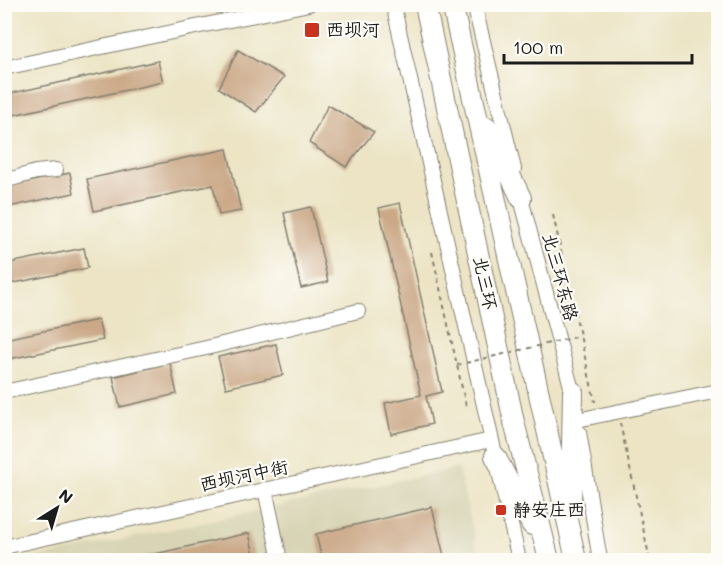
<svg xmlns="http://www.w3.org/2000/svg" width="723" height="565" viewBox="0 0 723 565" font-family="Mali,'LXGW WenKai TC',sans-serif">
	<rect width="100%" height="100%" fill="#fdfcf7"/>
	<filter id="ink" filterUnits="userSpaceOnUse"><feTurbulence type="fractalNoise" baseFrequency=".0167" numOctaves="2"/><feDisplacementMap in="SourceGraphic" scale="12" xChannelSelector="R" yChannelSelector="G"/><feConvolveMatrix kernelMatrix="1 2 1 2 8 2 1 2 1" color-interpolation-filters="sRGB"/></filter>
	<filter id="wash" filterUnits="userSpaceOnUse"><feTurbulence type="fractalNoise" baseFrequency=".008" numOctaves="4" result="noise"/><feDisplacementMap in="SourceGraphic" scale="24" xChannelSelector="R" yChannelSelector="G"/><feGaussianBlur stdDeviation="1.35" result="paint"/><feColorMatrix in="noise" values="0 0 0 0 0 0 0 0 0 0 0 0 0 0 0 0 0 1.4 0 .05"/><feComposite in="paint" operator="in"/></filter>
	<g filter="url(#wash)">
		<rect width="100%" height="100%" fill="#ece4c5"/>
		<path fill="#d8d4b5" d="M458,468l22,92h-453z"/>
		<g id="blocks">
			<path fill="#cba988" d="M238,50l46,27 -28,35 -37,-24z
				M158,61l5,21 -150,33 -5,-21z
				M328,105l46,27 -28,35 -37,-24z
				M227,149l14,62 -22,4 -6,-30 -119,26 -7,-32z
				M70,173l4,20 -70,15v-21z
				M400,203l42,189 -16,4 6,28 -41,10 -6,-31 36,-8 -42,-187z
				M311,207l17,75 -27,6 -17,-75z
				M84,248l4,20 -84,17v-21z
				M98,320l5,20 -99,20v-21z
				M276,344l7,31 -57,13 -8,-31z
				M170,363l7,31 -57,13 -7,-30z
				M432,507l13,53h-123l-6,-26z
				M249,533l6,27h-127z"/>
		</g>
	</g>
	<g filter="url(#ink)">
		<use href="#blocks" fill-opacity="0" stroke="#848070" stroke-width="1.5"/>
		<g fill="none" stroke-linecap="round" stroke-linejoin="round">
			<defs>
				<path id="minor" d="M393,4l126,556
					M474,4l40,165
					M4,68l201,-43 104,-21
					M4,181l32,-9 20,-2
					M519,191l55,207
					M4,392l202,-44 152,-37
					M577,420l141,-29
					M579,432l21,128
					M265,489l15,71
					M4,547l487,-107"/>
				<path id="highway" d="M425,4l89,418 35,138
					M452,4l124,556
					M487,127l34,71
					M495,456l37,69
					M571,502l2,-110"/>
			</defs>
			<use href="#minor" stroke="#848070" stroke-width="16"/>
			<use href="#highway" stroke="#848070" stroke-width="22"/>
			<path stroke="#848070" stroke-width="2" stroke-dasharray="4.5 4.5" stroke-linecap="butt" d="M553,215l42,187
				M432,252l34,154
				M620,423l30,137"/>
			<use href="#minor" stroke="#fff" stroke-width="14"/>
			<use href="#highway" stroke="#fff" stroke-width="20"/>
			<path stroke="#848070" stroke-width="2" stroke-dasharray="4.5 4.5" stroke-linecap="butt" d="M457,365l123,-29"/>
		</g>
	</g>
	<g fill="#c8321e" stroke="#fdfcf7" stroke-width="2">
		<rect x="304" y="22" width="16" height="16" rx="3"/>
		<rect x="495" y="504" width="12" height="12" rx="3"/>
	</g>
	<g text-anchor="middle" stroke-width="4.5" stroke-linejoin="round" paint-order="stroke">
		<g font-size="18" fill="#1c1c1c" stroke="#fdfcf7" text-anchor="start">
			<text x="326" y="36">西坝河</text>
			<text x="513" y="516">静安庄西</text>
		</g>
		<g font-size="18" fill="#1c1c1c" stroke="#fdfcf7">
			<text transform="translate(560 277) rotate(75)" y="6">北三环东路</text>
			<text transform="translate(485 283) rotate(78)" y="6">北三环</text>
			<text transform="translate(244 476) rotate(-12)" y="6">西坝河中街</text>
		</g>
	</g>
	<rect width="723" height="565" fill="none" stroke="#fdfcf7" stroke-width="24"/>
	<g transform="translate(57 508) rotate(37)" stroke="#fdfcf7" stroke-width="4.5" paint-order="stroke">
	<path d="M0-4.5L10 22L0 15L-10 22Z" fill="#1c1c1c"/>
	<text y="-9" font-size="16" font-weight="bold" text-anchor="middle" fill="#1c1c1c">N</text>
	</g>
	<path d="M504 54v9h188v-9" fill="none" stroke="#1c1c1c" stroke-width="3"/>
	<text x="513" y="54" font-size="18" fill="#1c1c1c" stroke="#fdfcf7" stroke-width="4.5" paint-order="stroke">100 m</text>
</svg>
